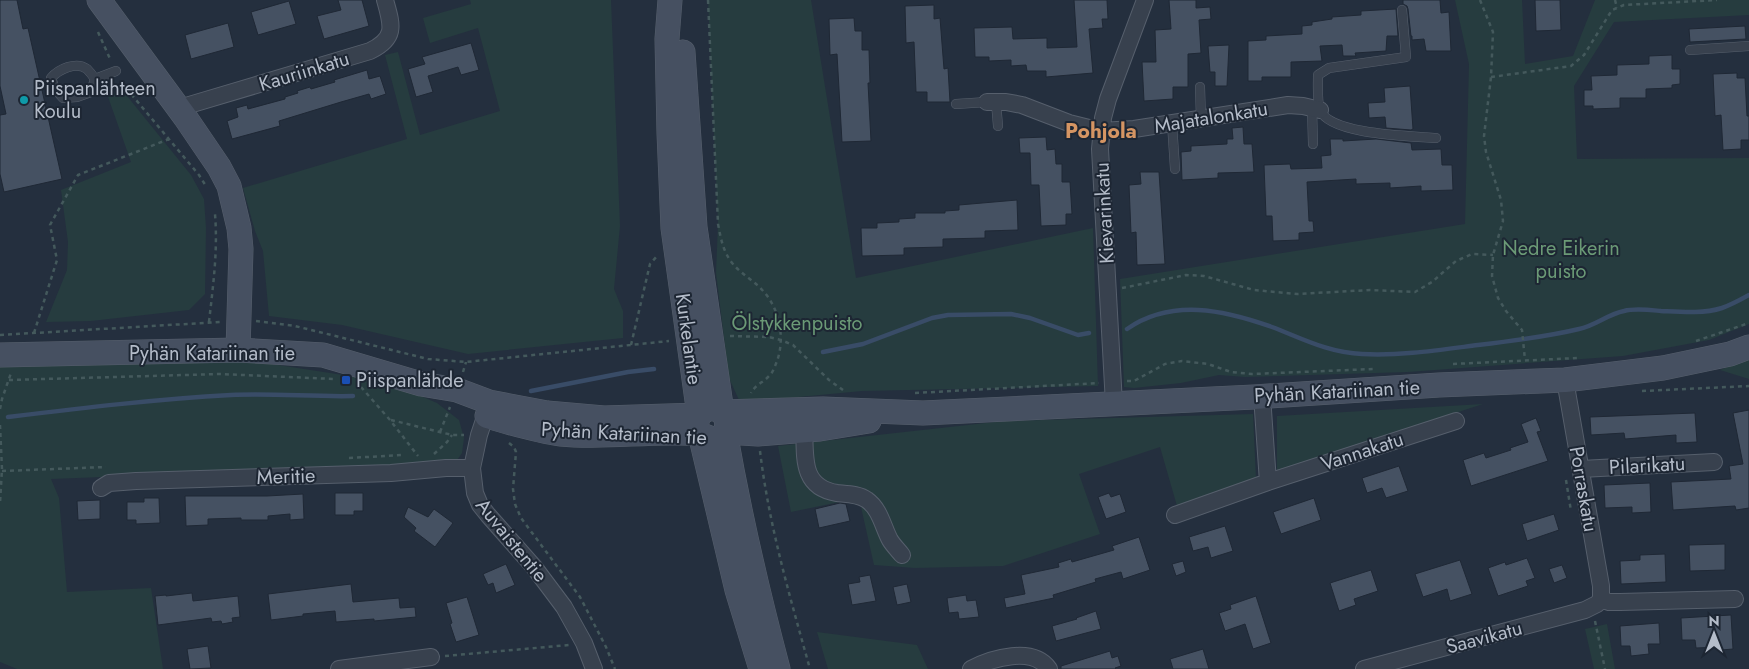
<svg xmlns="http://www.w3.org/2000/svg" width="1749" height="669" viewBox="0 0 1749 669" font-family="Jost,sans-serif">
	<rect width="100%" height="100%" fill="#242f3e"/>
	<path fill="#263c3f" d="M470,0h141l9,226 -6,63 9,22v27l-155,16 -126,-29 -73,-9 -6,-65 -8,-20 -12,-43 164,-49 -22,-84 13,-3 22,83 80,-24 -22,-83 -48,15 -7,-25 48,-14z
		M708,0h103l45,278 237,-50 5,158 -236,5 -105,10 -18,-1 -10,-22 -13,-105 2,-49z
		M1455,0h67l3,64 48,-8 22,-56h154v15l-135,7 -40,64 3,73 172,-1v166l-40,16 -86,16 -215,16 -163,5 -26,-2 -38,8 -47,5 -10,-1 -4,-108 345,-55 4,-160z
		M123,91l68,84 13,24 2,29 -1,66 -16,16 -98,11 -45,1 21,-52 1,-28 -7,-52 70,-28 -24,-68z
		M1749,358v21l-29,-9z
		M218,361l47,2 104,16 31,8 37,16 22,17 5,18 -2,15 -7,10 -404,16 8,19 8,94 84,-4 12,81h-146l-17,-7v-296z
		M1483,404l-206,67v-55z
		M1253,414l3,65 -79,27 -17,-59 -81,27 21,60 -97,32 -88,2 -41,-3 -15,-67 -68,14 -13,-66 226,-25z
		M1607,624l8,45h-21l-9,-40z
		M817,632l100,13 11,24h-100z"/>
	<g fill="none" stroke-linecap="round" stroke-linejoin="round">
		<path stroke="#394c67" stroke-width="4.5" d="M1127,329c45,-31 97,-19 145,-2 29,11 57,26 90,27 39,2 77,-4 116,-9 34,-4 68,-8 101,-16 16,-3 29,-15 45,-18 11,-3 26,-1 37,0 20,1 42,3 61,-3 9,-3 18,-8 27,-13
			M823,352l40,-8 69,-26 16,-3 63,-1 19,4 48,17 11,-2
			M531,391l97,-19 26,-3
			M8,417c74,-9 149,-18 223,-22 41,-2 82,2 122,1"/>
	</g>
	<path fill="#455162" stroke="#1f2835" d="M0,0h17l6,29 5,-1 34,151 -58,13 -4,-18v-59l6,-1 -6,-28z
		M338,0h24l7,26 -45,13 -7,-23 24,-6z
		M1074,0h33l1,19h-6l1,9 -14,1 4,44 -47,4v-6h-19l-1,-6 -15,1v-6l-22,1v-4h-14l-1,-29 38,-1 1,12 34,-1v10l30,-1z
		M1169,0h27v8l14,-1 1,12 -12,1 2,33 -13,1v33h-15v12l-29,2 -2,-39h14l-1,-32 16,-1z
		M1403,0h37l1,13 8,-1 2,39h-25l-2,-12 -12,1v-4h-1l-3,-27 -1,-3 -4,-2z
		M1535,0h25l1,30 -25,1z
		M289,1l7,23 -38,11 -7,-23z
		M934,5v14l6,-1 4,51 4,-1 2,34h-23v-10h-11l-2,-50 -8,1 -1,-37z
		M1396,9l2,27h-11l-1,15 -31,2 1,3h-13l-1,-11 -22,1 2,15 -31,1v15h-29v4h-14v-40l18,-1v-4l36,-2v-8l10,-1v-3l20,-3v-2l29,-2v-4z
		M854,18l1,13h7v19h7l1,33h-2l3,58 -29,1 -5,-88 -7,1 -1,-36z
		M228,23l6,24 -43,12 -6,-24z
		M1745,26l1,13 -56,3 -1,-13z
		M471,43l8,27 -18,5 -3,-8 -30,9 5,16 -17,5 -8,-28 17,-5 -3,-7z
		M1229,45l-2,41h-12v-14h-5l-2,-26z
		M1672,55v14h8v15l-8,1v3l-26,1v9h-26v10l-27,1v-3h-9v-16h8l-1,-14 26,-1v-10l32,-1v-8z
		M367,70l2,9 11,-3 6,18 -15,5 -2,-5 -28,8 -62,19 1,5 -48,13 -5,-18 11,-4 -2,-9 11,-3 1,4 37,-10v-2l13,-4 -1,-2 13,-4 1,2 24,-7 -1,-2z
		M1737,73v5h8l2,38h2v24h-8v9l-18,1 -2,-35 -6,1 -2,-42z
		M1410,86l3,43 -2,1 -25,-2 -1,-11 -16,1 -1,-15 17,-1 -1,-14z
		M1243,127l1,17h8l2,28 -36,1v5l-36,2 -1,-28 10,-1v-5l36,-2v-5h6l-1,-11z
		M1046,137l1,13 8,-1 1,15h6v18h8l2,32h-6v11l-25,1 -2,-41h-8l-1,-32h-10l-1,-15z
		M1330,139h13v2l33,-2 35,4 1,7 29,-1 1,16h10l1,25 -32,1v-5l-31,2v-5l-34,1v-5l-49,3 2,39h4l1,11 -15,1v7l-26,1 -1,-25h-6l-2,-51 26,-1 1,5 31,-1 -1,-12 10,-1z
		M1140,172h19l6,92 -28,1 -1,-33 -5,1 -2,-48 12,-1z
		M1017,200l1,30 -33,1v7l-42,1v8l-39,1v7l-42,1 -1,-28h16v-5l22,-1v-3l16,-1v-5h30v-2l14,-1v-5z
		M1749,410v98l-13,2 -1,-4 -62,4 -2,-28 60,-3 -2,-13 14,-2 -10,-51z
		M1695,413l2,29 -21,1v-8l-51,4 -1,-6 -33,2 -1,-18z
		M1536,418l5,13 -4,1 11,29 -77,25 -8,-26 21,-7 2,5 25,-8 -1,-2 18,-6 -7,-18z
		M1399,466l9,25 -22,7 -4,-10 -15,5 -5,-15z
		M1650,483l1,29 -19,1v-6l-27,1 -1,-23z
		M335,493h28v18h-9v4h-19z
		M1109,493l2,4 9,-3 6,18 -20,7 -8,-22z
		M303,494l1,25 -14,1v-6l-22,2v4h-27v-2l-33,1v6l-22,1 -1,-30h82z
		M144,498h15l1,25 -24,1v-4h-9v-18h17z
		M1314,498l7,22 -40,14 -8,-22z
		M100,500v19l-22,1 -1,-19z
		M840,503l6,1 4,17 -31,7 -4,-19z
		M408,507l20,10 6,-8 19,14 -18,24 -21,-16 2,-3 -12,-11z
		M1554,514l5,16 -32,11 -5,-17z
		M1225,526l8,25 -22,7 -3,-11 -15,4 -4,-14z
		M1139,537l11,33 -27,9 -2,-7 -26,7 1,3 -43,13 1,3 -48,10 -2,-10 21,-4 -4,-19 38,-8 -1,-4 13,-4 1,3 42,-12 -2,-4z
		M1725,544v26l-35,1 -1,-26z
		M1665,554l1,28 -45,2 -1,-23 20,-1v-5z
		M1527,558l8,20 -9,3 2,5 -30,10 -10,-28 17,-6 1,3z
		M1460,560l12,34 -22,7 -3,-12 -24,8 -8,-23z
		M1183,561l3,11 -10,4 -4,-12z
		M506,564l9,21 -19,8 -3,-10 -5,2 -5,-11z
		M1562,565l5,13 -13,5 -5,-14z
		M1371,570l7,21 -24,8 2,6 -17,6 -9,-28z
		M870,575l6,26 -24,4 -4,-21 12,-2 -1,-5z
		M351,584l2,18 46,-4 1,10 15,-1 1,10 -42,4v-2l-38,3 -1,-11 -32,3v2l-32,4 -3,-26z
		M907,584l4,18 -14,3 -4,-18z
		M192,593l1,8 45,-5 2,21 -8,1 1,4 -11,2 -1,-3 -9,1 -1,-4 -53,7 -3,-29 11,-1v1z
		M966,595l1,6 9,-1 3,17 -20,2 -1,-7 -9,1 -2,-15z
		M1256,596l15,47 -18,6 -8,-25 -20,7 -6,-18 12,-4 -1,-4z
		M467,597l12,38 -23,7 -6,-18 2,-1 -6,-20z
		M1096,611l5,18 -45,12 -4,-15 25,-7 -1,-1z
		M1731,615l2,34 -12,1v-3l-25,1 -1,-8h-13l-1,-22z
		M1659,623l1,21h-12l1,10 -18,2 -1,-10h-9l-1,-20z
		M208,646l3,22 -21,1 -3,-20z
		M1203,649l6,20h-36l-3,-10z
		M1110,651l2,7 6,-2 3,10 -6,2 1,1h-55v-3z"/>
	<g fill="none" stroke-linecap="round" stroke-linejoin="round">
		<defs>
			<path id="lane" d="M1402,10l4,47 -77,11 -11,7c0,9 -1,27 2,35 10,25 92,26 116,28
				M1690,50l59,-4
				M95,79l-4,13 -14,5 -14,1 -8,-9 -4,-11c8,-9 25,-17 36,-9 3,3 6,7 8,10l21,-8
				M1200,87l1,32
				M996,102l2,24
				M956,104l31,-2
				M1312,108l1,36
				M1172,123l3,46"/>
			<path id="street" d="M987,102h19l16,3 47,18 32,8 33,-2 154,-24 15,1 17,4
				M179,108l191,-57c27,-13 22,-26 15,-51
				M1565,380l36,206v13
				M1262,396l6,86
				M1114,404l-14,-255 3,-31 5,-19 37,-99
				M489,405l-10,30 -7,33 3,25 5,12 8,10 46,52 30,40 20,36 10,26
				M804,421c2,31 -6,66 33,72 10,1 22,1 30,7 13,9 16,27 23,40 3,5 8,10 12,15
				M1581,469l133,-7
				M101,488l8,-5 27,-2 255,-8 55,-5h26
				M1175,515l93,-33 188,-61
				M1601,599l8,3h11l115,-3
				M339,669l92,-12
				M971,669c21,-11 62,-23 78,0
				M1364,669l221,-59 12,-6 4,-5"/>
			<path id="secondary" d="M99,0l86,117 34,50 10,19 10,42 2,21 -3,101
				M670,0l-3,39 2,94 4,95 26,187 -3,10 4,9 37,156 24,79
				M683,52l12,175 27,185c5,7 6,12 3,20 14,80 32,158 53,237
				M0,355l238,-5 85,5 98,29 36,6 32,12 58,11 57,5 95,-3c7,-7 14,-8 23,-3l101,-3 100,4 331,-16 185,-12 126,-5 98,-12 67,-14 19,-7
				M487,416c24,7 49,15 74,18 39,4 79,-2 118,-1 6,0 13,0 19,1 12,2 16,11 27,-2l33,2 62,-5 49,-8"/>
		</defs>
		<use href="#lane" stroke="#565f6c" stroke-width="10"/>
		<use href="#street" stroke="#565f6c" stroke-width="18"/>
		<use href="#secondary" stroke="#565f6c" stroke-width="25"/>
		<path stroke="#44595c" stroke-width="2.5" stroke-dasharray="4 4" stroke-linecap="butt" d="M708,0l10,224c3,15 5,28 15,40 9,11 22,17 31,28 16,18 21,47 13,69 -2,5 -4,11 -7,14 -6,7 -15,10 -19,18
			M1480,0l13,32 -2,45 -7,59 2,16 15,48 2,21 -10,34 -1,21 6,22 8,13 16,19 3,30
			M1615,0l2,8
			M98,32l13,29
			M1491,77l80,-11 13,-11 28,-45 12,-5 93,-5
			M121,82l78,93 7,11
			M1122,288l64,-13 18,1 50,14 43,4 73,-4 45,2 17,-10 24,-21 16,-7 21,1
			M256,321l39,5 133,33 38,3 203,-21
			M209,322c4,-36 9,-71 6,-108
			M34,333l23,-73 -7,-35 28,-50 91,-36
			M0,335l220,-13
			M730,336l39,1 12,3 12,5 36,35 14,10
			M1696,341l53,-18
			M631,345l19,-81 8,-9
			M1453,364l124,-6
			M463,372l3,-10
			M9,380l211,-6 114,5
			M1127,381h7l31,-17 17,-3 26,3 23,8 21,2 121,-5
			M361,387l29,33 28,36
			M1642,391l107,-5
			M915,393l184,-10
			M0,409l2,-10 9,-26
			M391,420l61,15h12
			M0,425l2,44 -2,34
			M440,432l10,-25
			M509,443l5,4 2,5 -3,37 2,15 6,14 59,79 26,50 9,22
			M760,451c9,75 30,146 50,218
			M434,454l13,-12 5,-7
			M349,458l54,-3
			M2,471l104,-4
			M1566,480l5,31
			M1595,621l10,48
			M445,656l124,-11"/>
		<use href="#lane" stroke="#38414e" stroke-width="9"/>
		<use href="#street" stroke="#38414e" stroke-width="16"/>
		<use href="#secondary" stroke="#465061" stroke-width="24"/>
	</g>
	<circle fill="#0f9aa8" stroke="#1d2633" stroke-width="2" cx="24" cy="100" r="5"/>
	<rect fill="#1a4fb4" stroke="#1d2633" stroke-width="2" x="341" y="375" width="10" height="10" rx="2.5"/>
	<g text-anchor="middle" stroke-width="4" stroke-linejoin="round" paint-order="stroke">
		<g font-size="20" fill="#b4bcc9" stroke="#1d2633">
			<text transform="translate(304 71) rotate(-17)" y="7">Kauriinkatu</text>
			<text transform="translate(1211 117) rotate(-9)" y="7">Majatalonkatu</text>
			<text transform="translate(1104 213) rotate(-93)" y="7">Kievarinkatu</text>
			<text transform="translate(689 339) rotate(82)" y="7">Kurkelantie</text>
			<text x="212" y="360">Pyhän Katariinan tie</text>
			<text transform="translate(1337 391) rotate(-3)" y="7">Pyhän Katariinan tie</text>
			<text transform="translate(624 433) rotate(3)" y="7">Pyhän Katariinan tie</text>
			<text transform="translate(1362 451) rotate(-18)" y="7">Vannakatu</text>
			<text transform="translate(1647 465) rotate(-3)" y="7">Pilarikatu</text>
			<text transform="translate(286 476) rotate(-2)" y="7">Meritie</text>
			<text transform="translate(1584 489) rotate(80)" y="7">Porraskatu</text>
			<text transform="translate(512 540) rotate(51)" y="7">Auvaistentie</text>
			<text transform="translate(1484 637) rotate(-15)" y="7">Saavikatu</text>
		</g>
		<g font-size="20" fill="#b4bcc9" stroke="#1d2633" text-anchor="start">
			<text x="34" y="95">Piispanlähteen<tspan x="34" dy="23">Koulu</tspan></text>
			<text x="356" y="387">Piispanlähde</text>
		</g>
		<g font-size="20" fill="#6b9a76" stroke="#1d2633">
			<text x="1561" y="255">Nedre Eikerin<tspan x="1561" dy="23">puisto</tspan></text>
			<text x="797" y="330">Ölstykkenpuisto</text>
		</g>
		<g font-size="21" font-weight="bold" fill="#d59563" stroke="#1d2633">
			<text x="1101" y="138">Pohjola</text>
		</g>
	</g>
	<g transform="translate(1714 634)" stroke="#1d2633" stroke-width="4" paint-order="stroke">
	<path d="M0-4L9 19L0 12L-9 19Z" fill="#b4bcc9"/>
	<text y="-8" font-size="14" font-weight="bold" text-anchor="middle" fill="#b4bcc9">N</text>
	</g>
</svg>
